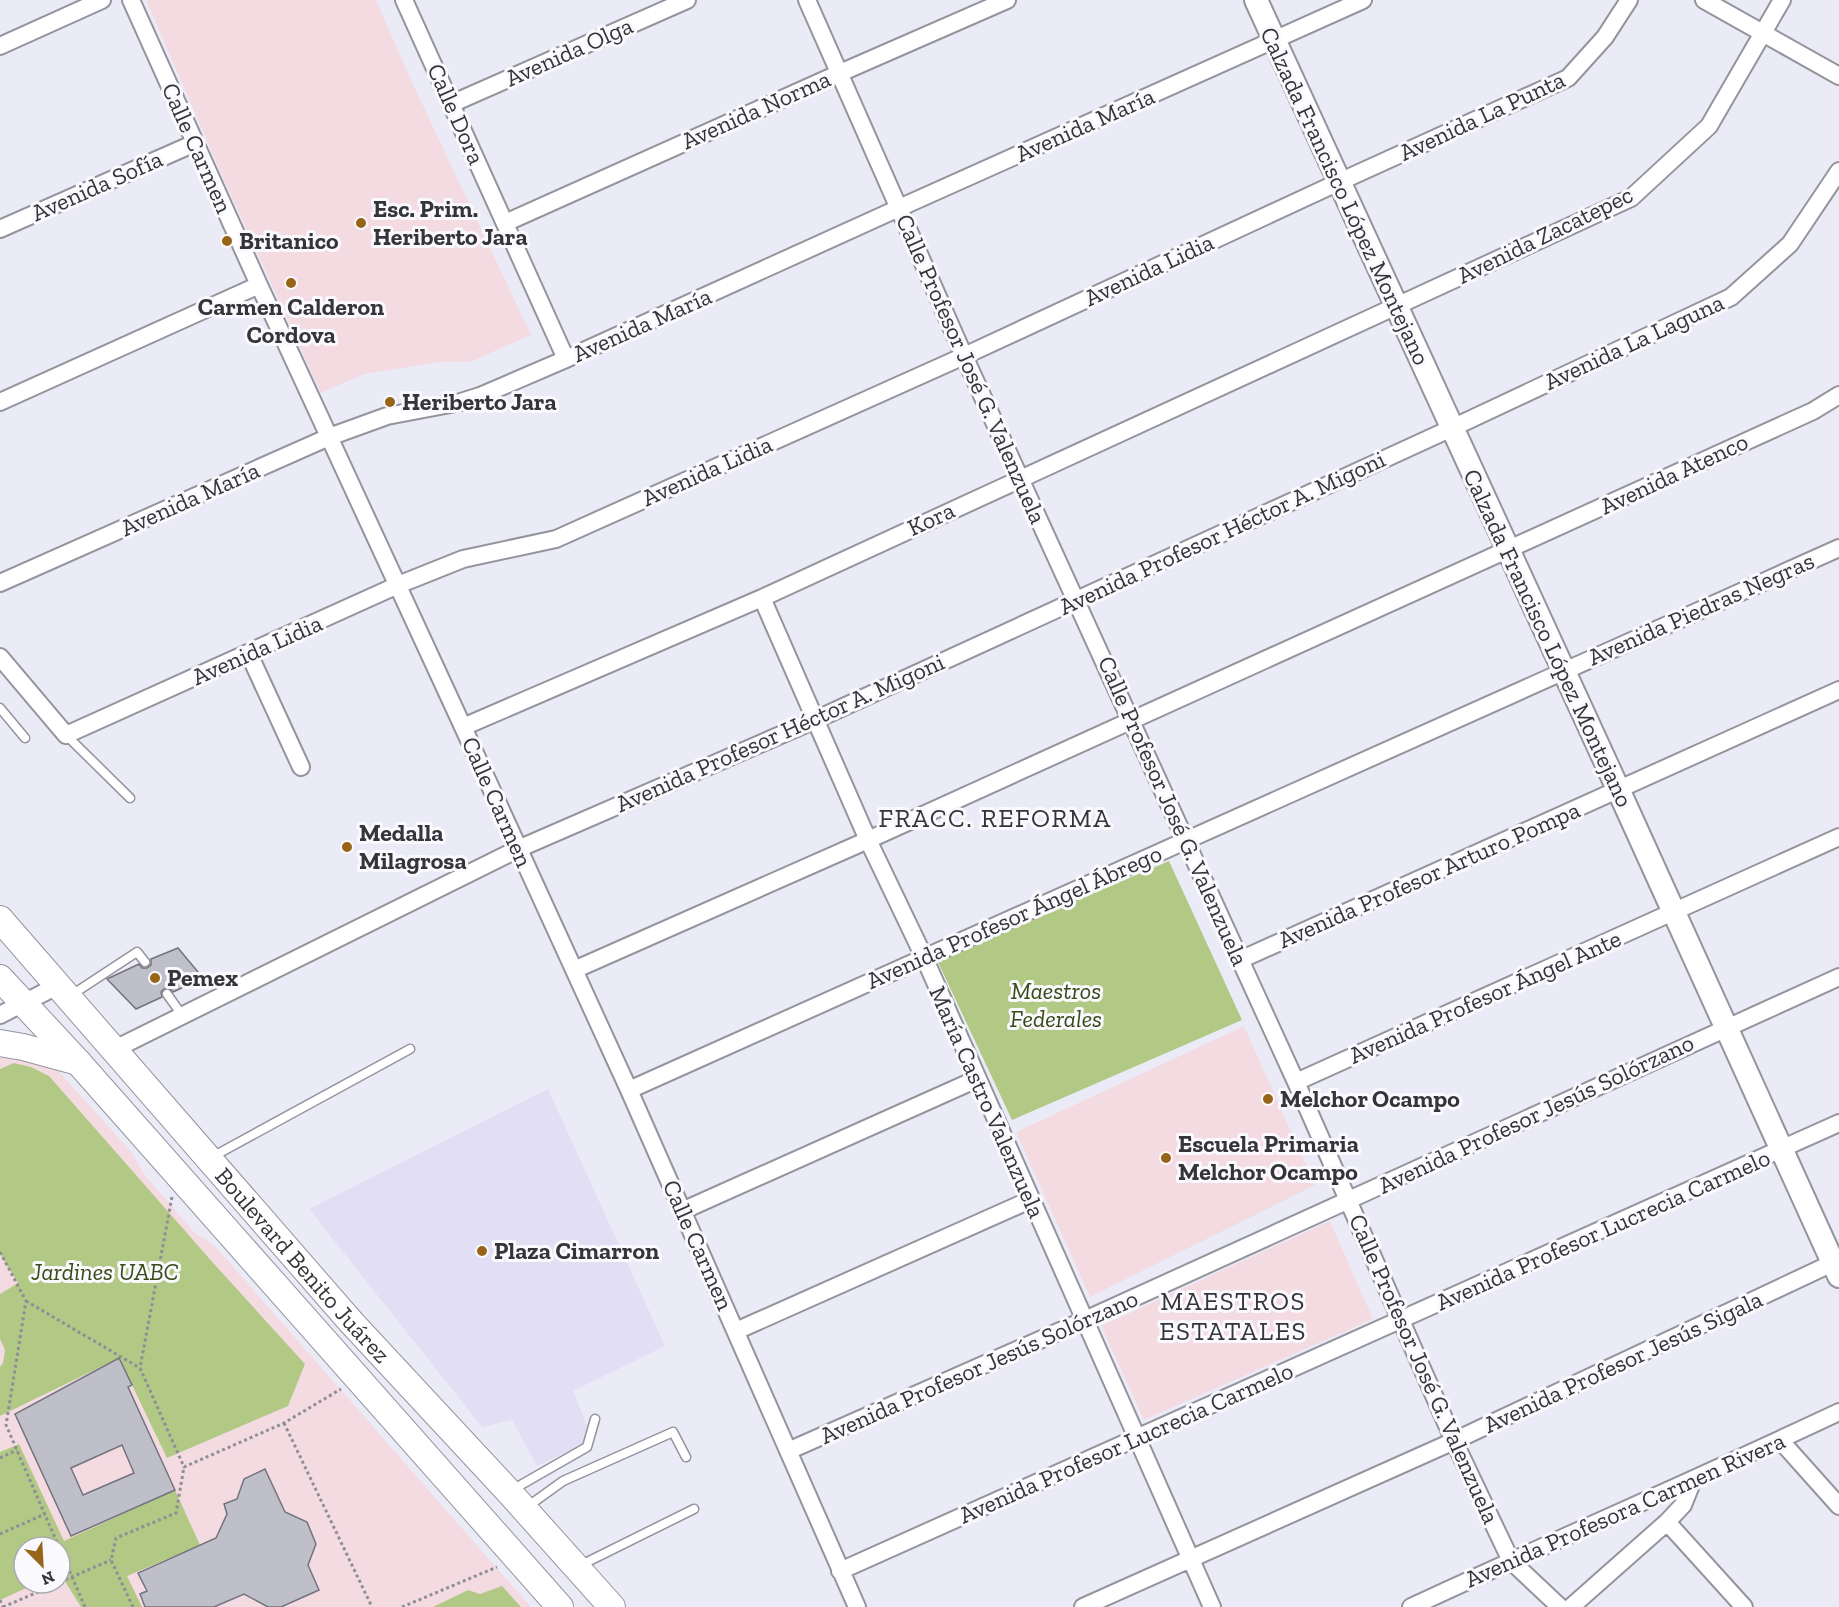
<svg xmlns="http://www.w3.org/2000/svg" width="1839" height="1607" viewBox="0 0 1839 1607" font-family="'Zilla Slab',serif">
	<rect width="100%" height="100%" fill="#ebebf7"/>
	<path fill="#e2dff5" d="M548,1089l117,257 -92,45 20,49 -56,26 -25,-46 -30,7 -173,-218z"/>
	<path fill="#f4dbe2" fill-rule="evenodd" d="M146,0h230l36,82 119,253 -61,27h-29l-77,12 -43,19 -101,-222z
		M1244,1026l71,159 -225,112 -74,-165z
		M0,1052l55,15 77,86 13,22 49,57 20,13 317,362h-531zM24,1547h36v36h-36z
		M1330,1221l43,98 -229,101 -43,-94z"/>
	<path fill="#b1c985" d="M1169,861l73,159 -230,100 -75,-160z
		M14,1063l17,4 18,9 166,189 90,99 -17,42 -121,52 -48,-100 -119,58v-49l3,-4 2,-13 -5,-11v-45l18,-11 -18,-29v-185z
		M19,1444l45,97 111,-51 25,55 -73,31 15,31h-61l-18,-29h-3v-31h-36v36h13l-37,17v-148z
		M502,1586l19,21h-88l35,-17 12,4z"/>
	<path fill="#bfbfca" stroke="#73737e" stroke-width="1.5" fill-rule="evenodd" d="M178,948l25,30 -30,14 -4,-4 -5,1 -3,3 1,5 -26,12 -29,-30 32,-15 3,4h5l4,-3v-6z
		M119,1358l13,27 -4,2 47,103 -104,46 -56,-122zM122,1445l12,28 -51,22 -12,-27z
		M265,1469l20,43 22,10 9,22 -8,21 11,25 -38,17h-13l-24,-13 -30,13h-69l-5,-13 7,-3 -9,-18 78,-35 11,-24 -3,-10 13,-5 7,-20z"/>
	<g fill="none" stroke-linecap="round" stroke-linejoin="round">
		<defs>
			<path id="service" d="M0,708l25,30
				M66,735l64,63
				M167,994l15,21
				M70,996l67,-44 8,10
				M212,1157l198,-108
				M512,1490l75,-43 8,-28
				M527,1507l36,-26 110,-49 13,25
				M579,1566l115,-57"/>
			<path id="minor" d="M131,0l128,285 204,442 166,363 228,517
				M404,0l162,359
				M807,0l157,356 332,726 158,359 57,120 49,46
				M1704,0l135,76
				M0,46l102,-46
				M451,104l236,-104
				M505,223l335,-150 167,-73
				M0,229l195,-86
				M0,402l259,-117
				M0,583l329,-146 58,-21 74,-14 19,-6 86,-37 333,-151 464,-208
				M762,598l106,242 56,117 288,650
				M249,654l52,113
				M0,657l66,78 332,-150 65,-26 93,-20 408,-183 375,-174 229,-104 37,-41 24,-37
				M463,727l299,-129 869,-400 78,-72 73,-126
				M1240,960l599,-270
				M574,970l294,-130 945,-429 26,-16
				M0,1015l57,-29
				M113,1050l405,-201 297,-129 637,-292 279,-131 59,-53 49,-73
				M1296,1082l543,-245
				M629,1090l1210,-542
				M682,1211l295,-132
				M736,1331l294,-131
				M1780,1440l59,66
				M788,1451l297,-131 754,-343
				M1667,1522l77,85
				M840,1571l999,-448
				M1083,1607l371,-166 385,-181
				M1411,1607c142,-66 286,-128 428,-195
				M1571,1607l96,-85 16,-17 10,-25"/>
			<path id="secondary" d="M1256,0l362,789 221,487"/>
			<g id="primary">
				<path id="s1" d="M0,919l351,403 158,170 103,115"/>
				<path d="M0,978l78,84 482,545"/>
				<path d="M0,1043l23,4 55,15"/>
			</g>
		</defs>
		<use href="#service" stroke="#94949f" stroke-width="11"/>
		<use href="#minor" stroke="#94949f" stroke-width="20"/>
		<use href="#secondary" stroke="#94949f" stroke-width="26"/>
		<use href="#primary" stroke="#94949f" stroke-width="28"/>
		<path stroke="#8e8e97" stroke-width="3" stroke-dasharray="3 3" stroke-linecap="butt" d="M172,1197l-32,171 44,99 100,-44 57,-34
			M0,1252l26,49 -20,124 53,122
			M26,1301l114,67
			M284,1423l88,184
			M0,1458l17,-8
			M0,1534l45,-20
			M60,1549l25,58
			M60,1582l51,-22
			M0,1600l3,7
			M3,1607l56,-24
			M133,1607l-22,-47 5,-22 60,-25 8,-46
			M402,1607l95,-40"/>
		<use href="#service" stroke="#fff" stroke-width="8"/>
		<use href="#minor" stroke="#fff" stroke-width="16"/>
		<use href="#secondary" stroke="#fff" stroke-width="22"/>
		<use href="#primary" stroke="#fff" stroke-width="26"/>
	</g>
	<g fill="#976518" stroke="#f9f9fe" stroke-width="2">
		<circle cx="361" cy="223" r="6"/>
		<circle cx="227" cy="241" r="6"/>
		<circle cx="291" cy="283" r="6"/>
		<circle cx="390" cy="402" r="6"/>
		<circle cx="347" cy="847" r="6"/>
		<circle cx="155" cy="978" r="6"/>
		<circle cx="1268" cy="1099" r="6"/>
		<circle cx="1166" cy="1158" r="6"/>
		<circle cx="482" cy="1251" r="6"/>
	</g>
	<g text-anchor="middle" stroke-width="6" stroke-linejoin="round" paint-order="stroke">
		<g font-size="24" fill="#343439" stroke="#f9f9fe">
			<text transform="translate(569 52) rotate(-24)" y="8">Avenida Olga</text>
			<text transform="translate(756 110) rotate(-24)" y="8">Avenida Norma</text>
			<text transform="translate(456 114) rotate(66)" y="8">Calle Dora</text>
			<text transform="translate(1482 116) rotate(-25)" y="8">Avenida La Punta</text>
			<text transform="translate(1085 125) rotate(-24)" y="8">Avenida María</text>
			<text transform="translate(197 148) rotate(66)" y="8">Calle Carmen</text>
			<text transform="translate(97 186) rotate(-24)" y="8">Avenida Sofía</text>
			<text transform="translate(1345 196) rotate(65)" y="8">Calzada Francisco López Montejano</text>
			<text transform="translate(1545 235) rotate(-26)" y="8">Avenida Zacatepec</text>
			<text transform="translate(1149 270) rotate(-25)" y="8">Avenida Lidia</text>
			<text transform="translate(642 325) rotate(-24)" y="8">Avenida María</text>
			<text transform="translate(1634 342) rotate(-25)" y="8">Avenida La Laguna</text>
			<text transform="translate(971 369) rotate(66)" y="8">Calle Profesor José G. Valenzuela</text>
			<text transform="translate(707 471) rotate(-24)" y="8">Avenida Lidia</text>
			<text transform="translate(1674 474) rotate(-25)" y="8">Avenida Atenco</text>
			<text transform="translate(190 499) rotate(-24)" y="8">Avenida María</text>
			<text transform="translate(931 519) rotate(-25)" y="8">Kora</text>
			<text transform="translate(1222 533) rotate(-25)" y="8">Avenida Profesor Héctor A. Migoni</text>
			<text transform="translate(1701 609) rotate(-24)" y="8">Avenida Piedras Negras</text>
			<text transform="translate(1548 638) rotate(65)" y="8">Calzada Francisco López Montejano</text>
			<text transform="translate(257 650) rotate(-24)" y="8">Avenida Lidia</text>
			<text transform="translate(780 733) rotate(-24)" y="8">Avenida Profesor Héctor A. Migoni</text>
			<text transform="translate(497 802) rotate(66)" y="8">Calle Carmen</text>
			<text transform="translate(1173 811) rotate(66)" y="8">Calle Profesor José G. Valenzuela</text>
			<text transform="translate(1429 875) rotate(-24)" y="8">Avenida Profesor Arturo Pompa</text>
			<text transform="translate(1014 917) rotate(-24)" y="8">Avenida Profesor Ángel Ábrego</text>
			<text transform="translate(1485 997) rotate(-24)" y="8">Avenida Profesor Ángel Ante</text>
			<text transform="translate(987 1102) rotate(66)" y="8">María Castro Valenzuela</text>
			<text transform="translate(1536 1114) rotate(-25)" y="8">Avenida Profesor Jesús Solórzano</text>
			<text transform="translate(1603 1230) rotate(-24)" y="8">Avenida Profesor Lucrecia Carmelo</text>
			<text transform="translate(698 1245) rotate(66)" y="8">Calle Carmen</text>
			<text dy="8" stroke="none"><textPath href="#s1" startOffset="460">Boulevard Benito Juárez</textPath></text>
			<text transform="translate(1623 1362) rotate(-25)" y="8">Avenida Profesor Jesús Sigala</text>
			<text transform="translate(979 1367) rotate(-24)" y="8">Avenida Profesor Jesús Solórzano</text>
			<text transform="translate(1424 1369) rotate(66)" y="8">Calle Profesor José G. Valenzuela</text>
			<text transform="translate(1126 1443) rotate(-24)" y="8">Avenida Profesor Lucrecia Carmelo</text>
			<text transform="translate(1625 1510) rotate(-24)" y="8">Avenida Profesora Carmen Rivera</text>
		</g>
		<g font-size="24" font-weight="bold" fill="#343439" stroke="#f9f9fe" text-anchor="start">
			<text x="373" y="217">Esc. Prim.<tspan x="373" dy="28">Heriberto Jara</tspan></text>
			<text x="239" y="249">Britanico</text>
			<text x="291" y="315" text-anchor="middle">Carmen Calderon<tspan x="291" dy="28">Cordova</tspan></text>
			<text x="402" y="410">Heriberto Jara</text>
			<text x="359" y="841">Medalla<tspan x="359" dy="28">Milagrosa</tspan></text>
			<text x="167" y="986">Pemex</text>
			<text x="1280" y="1107">Melchor Ocampo</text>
			<text x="1178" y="1152">Escuela Primaria<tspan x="1178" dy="28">Melchor Ocampo</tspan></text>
			<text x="494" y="1259">Plaza Cimarron</text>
		</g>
		<g font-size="24" font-style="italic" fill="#3a4917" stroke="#f9f9fe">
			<text x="1056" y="999">Maestros<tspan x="1056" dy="28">Federales</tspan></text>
			<text x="105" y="1280">Jardines UABC</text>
		</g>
		<g font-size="26" letter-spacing="1.5" fill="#343439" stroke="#f9f9fe">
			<text x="995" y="827">FRACC. REFORMA</text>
			<text x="1233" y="1310">MAESTROS<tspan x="1233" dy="30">ESTATALES</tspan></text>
		</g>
	</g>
	<g transform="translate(42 1565) rotate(156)"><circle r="28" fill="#f9f9fe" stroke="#aaaaaf" stroke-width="1.5"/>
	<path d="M0-4.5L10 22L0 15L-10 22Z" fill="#976518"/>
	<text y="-9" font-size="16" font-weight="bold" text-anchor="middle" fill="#343439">N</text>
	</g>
</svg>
